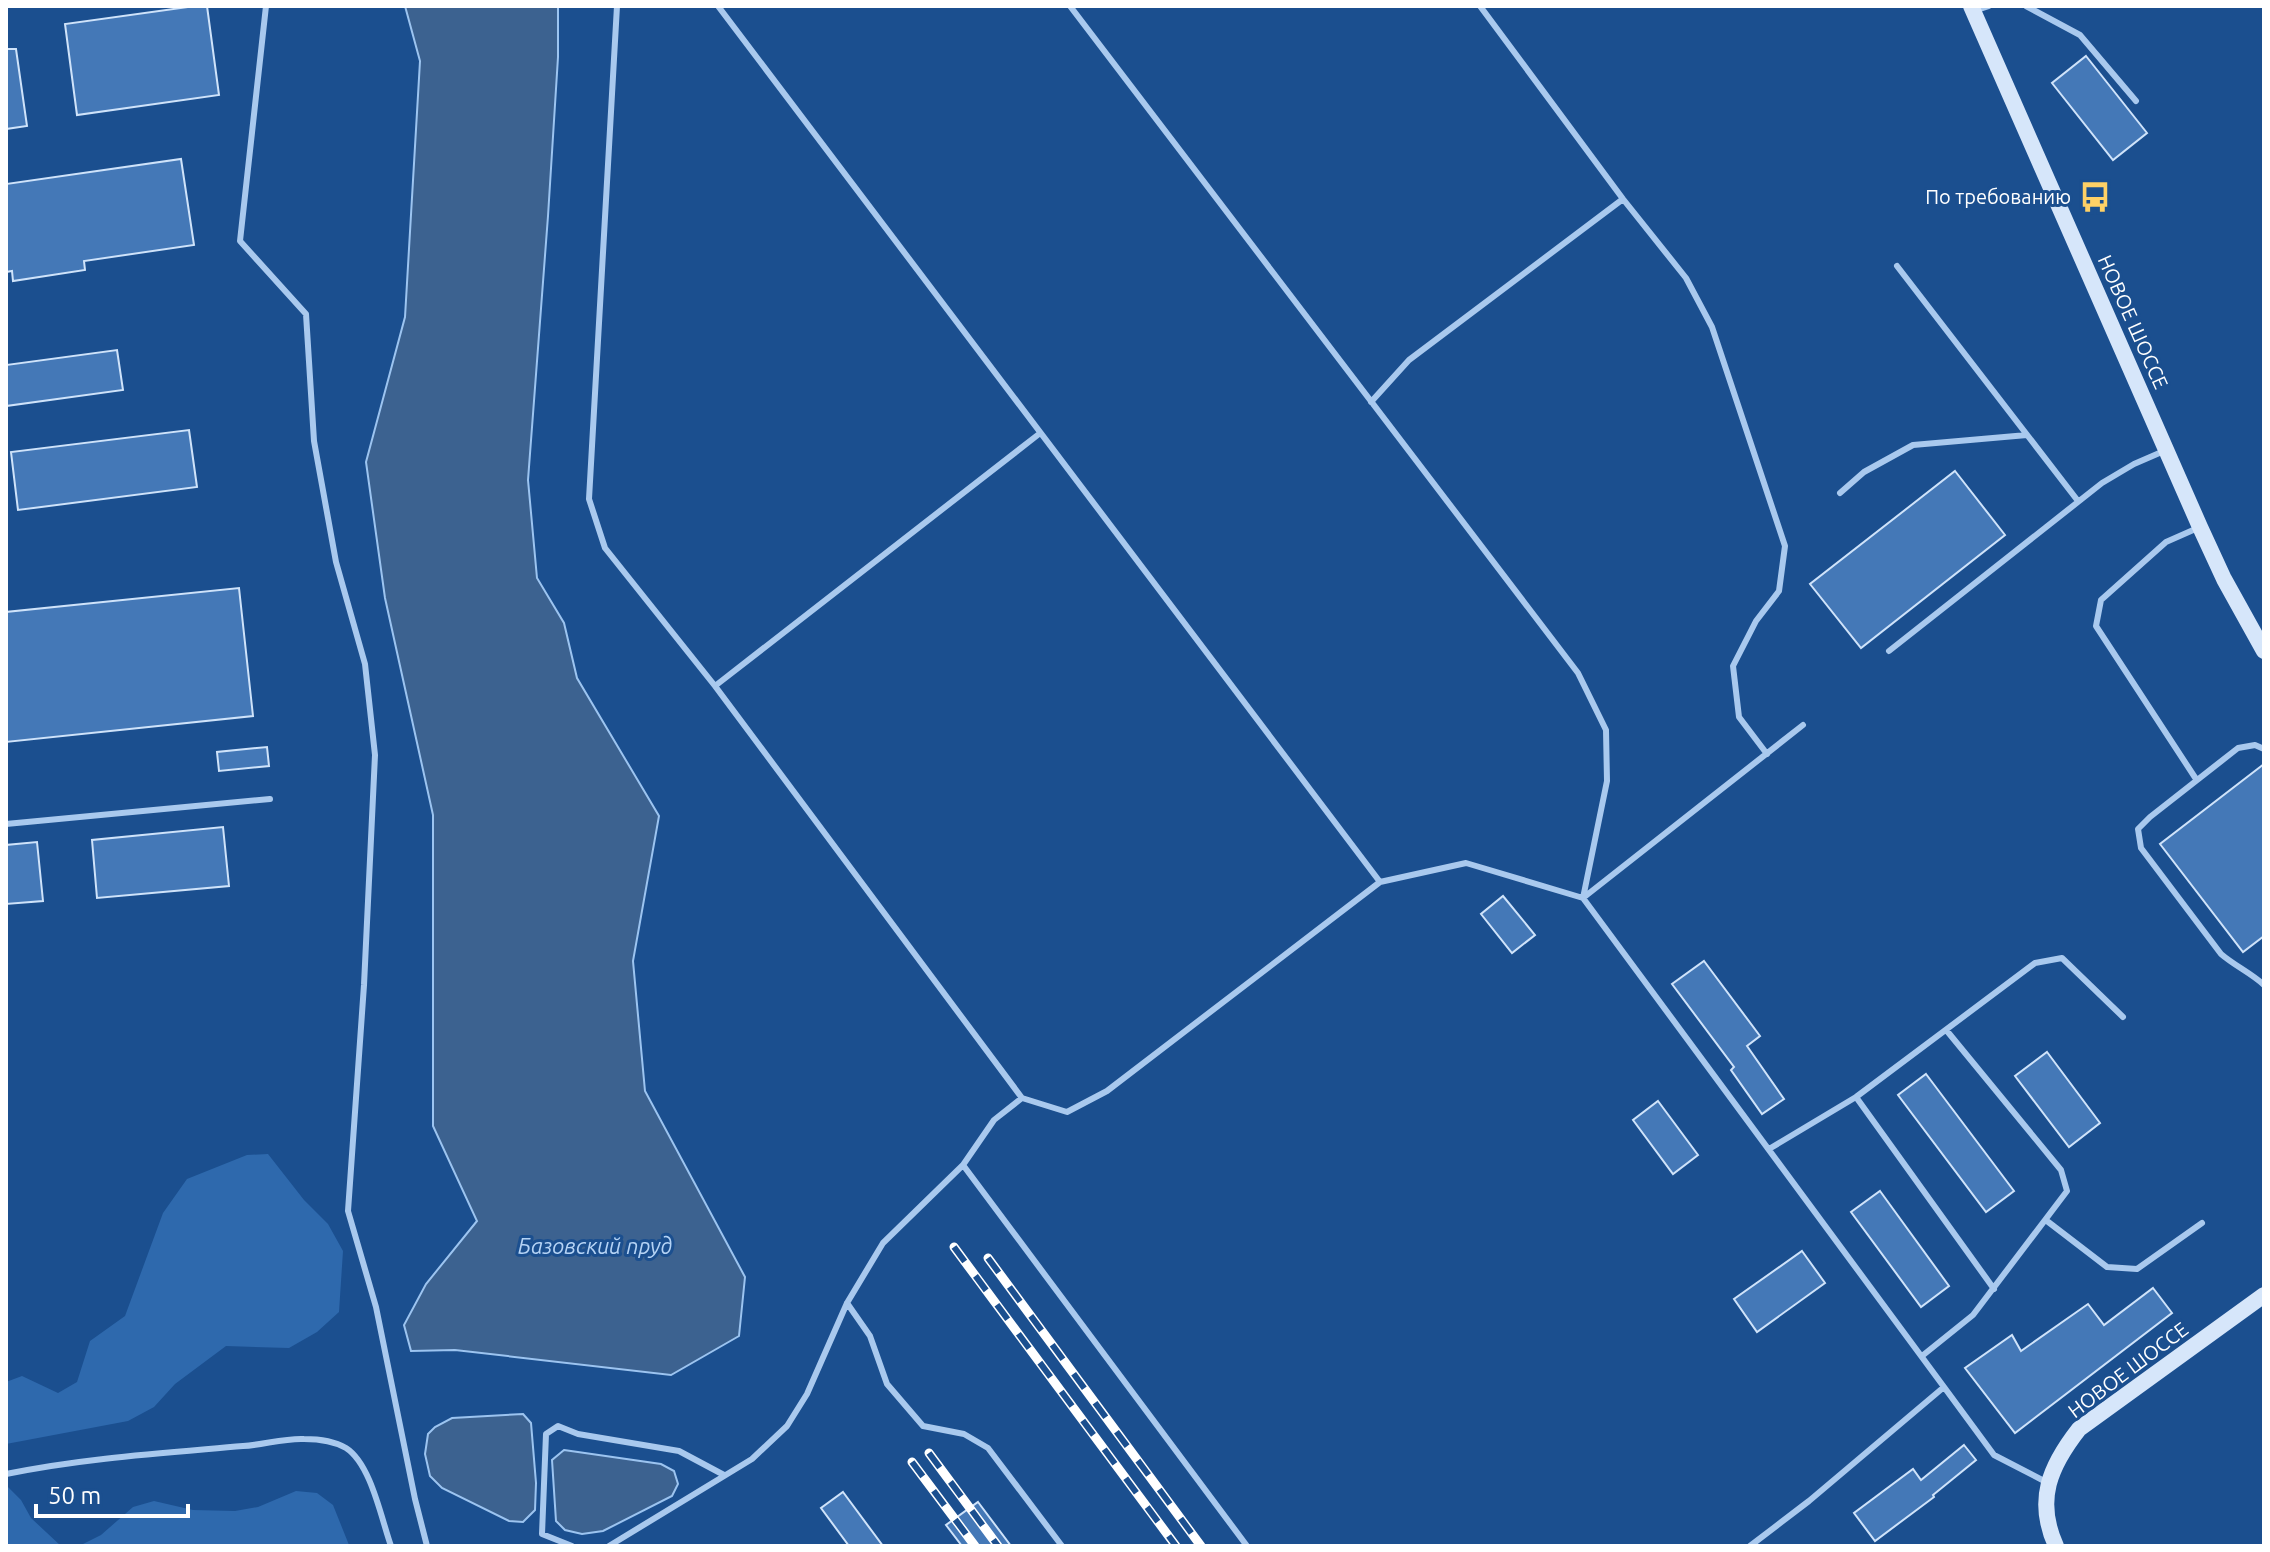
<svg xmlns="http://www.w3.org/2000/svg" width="2270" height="1552" viewBox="0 0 2270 1552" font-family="Ubuntu,sans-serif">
	<rect width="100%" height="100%" fill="#1b4f8f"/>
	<path fill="#2e69ad" d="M268,1154l36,46 24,24 15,27 -4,61 -22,20 -28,16 -63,-2 -51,38 -21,23 -26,14 -122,23v-62l16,-6 36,17 19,-11 13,-41 35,-25 38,-103 24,-34 60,-24z
		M6,1485l15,15 10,18 30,28 22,-2 18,-9 32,-28 21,-6 39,9 42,1 23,-4 38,-16 21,2 16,12 16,40 -1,1h-342z"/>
	<path fill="#3c6290" stroke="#9cc4f0" stroke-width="2" d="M405,6l153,1v50l-10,159 -20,264 9,98 27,45 13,55 82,138 -26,145 12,130 100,186 -6,59 -68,39 -216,-25 -44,1 -7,-26 22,-41 51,-63 -44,-95v-311l-48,-217 -19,-136 39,-145 15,-256z
		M523,1414l8,9 5,60 -1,27 -12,12 -14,-1 -67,-33 -12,-12 -5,-22 3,-20 7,-7 17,-9z
		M564,1450l97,14 13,7 4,13 -6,12 -69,35 -21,3 -17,-4 -9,-9 -4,-61z"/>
	<path fill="#4478b7" stroke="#cfe3fa" stroke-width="2" d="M195,6h12l12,89 -142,20 -12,-91z
		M6,49h10l11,77 -21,3z
		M2086,56l61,77 -34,27 -61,-77z
		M181,159l13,86 -110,16 1,9 -72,11 -1,-10 -6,1v-88z
		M117,350l6,40 -117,16v-41z
		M189,430l8,57 -179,23 -7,-58z
		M1955,471l50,64 -144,113 -51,-64z
		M239,588l14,128 -247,26v-130z
		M267,747l2,19 -50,5 -2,-19z
		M2264,764v172l-21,16 -83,-108z
		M223,827l6,59 -132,12 -5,-58z
		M37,842l6,59 -37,3v-59z
		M1503,896l32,39 -23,18 -31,-39z
		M1704,961l56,75 -13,10 37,53 -22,15 -31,-44 3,-3 -62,-83z
		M2047,1052l53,71 -31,24 -54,-71z
		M1926,1074l88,117 -28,21 -88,-117z
		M1658,1101l40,54 -25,19 -40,-54z
		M1880,1191l69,95 -28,21 -70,-95z
		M1802,1251l23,32 -68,49 -23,-33z
		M2153,1288l19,25 -157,120 -50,-65 47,-33 9,16 67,-47 16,21z
		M1964,1445l12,15 -43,35 1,2 -59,44 -21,-28 59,-44 8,11z
		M843,1492l40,54h-34l-28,-38z
		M978,1502l33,44h-49l-16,-21z"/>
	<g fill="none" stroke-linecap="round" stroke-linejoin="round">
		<path stroke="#a9c9ee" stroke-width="6" d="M266,6l-26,235 66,73 8,127 22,121 29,102 10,91 -11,230 -16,226 28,96 39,192 12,47
			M617,6l-28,493 16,49 110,138 307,412
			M718,6l662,876
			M1070,6l508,667 28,57 1,51 -24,117
			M1480,6l143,193 63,79 26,49 73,219 -6,45 -23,30 -23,45 6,51 28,37
			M2026,6l54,29 56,66
			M1977,10l12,-4
			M1897,266l181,235
			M1371,402l38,-42 214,-161
			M1840,493l24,-21 49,-27 114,-10
			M1889,651l213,-168 32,-19 30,-13
			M715,686l324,-252
			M2264,749l-9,-4 -17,3 -88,69 -12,12 3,19 80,106c14,12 30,19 43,31
			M2196,779l-100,-153 5,-26 65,-58 34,-15
			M6,824l264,-25
			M1583,898l220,-173
			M1856,1097l138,192
			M1769,1149l87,-52 179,-134 27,-5 61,59
			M2047,1221l60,46 30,2 65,-46
			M847,1303l23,33 17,48 36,42 41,8 24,14 74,98
			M1922,1356l51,-41 94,-124 -6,-21 -114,-139
			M6,1474c78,-16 158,-21 237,-28 20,-1 41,-8 61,-7 13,0 30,2 42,9 25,16 35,70 45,98
			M572,1546l-30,-12 4,-100 12,-8 20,8 101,17 45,24
			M609,1546l143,-87 35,-33 20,-32 40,-91 36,-60 80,-78
			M1247,1546l-284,-381 31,-45 28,-22 45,14 40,-21 273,-209 86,-19 117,35 361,489
			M1750,1546l59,-45 135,-114 50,68 54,28"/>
		<path stroke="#d6e6fa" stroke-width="16" d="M1971,6l229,521 24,52 40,72
			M2056,1546c-21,-46 -6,-80 23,-117l185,-134"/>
		<defs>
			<path id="rail" d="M954,1247l222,299
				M988,1258l213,288
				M929,1453l69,93
				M912,1462l63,84"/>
		</defs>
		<use href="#rail" stroke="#fff" stroke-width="9"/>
		<use href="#rail" stroke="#1b4f8f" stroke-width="6" stroke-dasharray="18" stroke-linecap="butt"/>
	</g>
	<defs>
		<symbol id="bus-bare" viewBox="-9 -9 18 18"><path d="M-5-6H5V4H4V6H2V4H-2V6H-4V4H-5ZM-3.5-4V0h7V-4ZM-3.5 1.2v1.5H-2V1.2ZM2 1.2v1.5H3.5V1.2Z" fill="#ffd166" stroke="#1b4f8f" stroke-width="2.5" paint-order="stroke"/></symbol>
	</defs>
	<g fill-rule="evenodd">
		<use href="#bus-bare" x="2073" y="175" width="44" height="44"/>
	</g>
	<g text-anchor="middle" stroke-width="6" stroke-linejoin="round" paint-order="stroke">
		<g font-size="20" fill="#fff" stroke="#1b4f8f" text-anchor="end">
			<text x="2071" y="204">По требованию</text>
		</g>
		<g font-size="20" fill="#fff" stroke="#1b4f8f">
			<text transform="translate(2133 322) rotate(66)" y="7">НОВОЕ ШОССЕ</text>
			<text transform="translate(2128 1370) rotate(-37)" y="7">НОВОЕ ШОССЕ</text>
		</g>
		<g font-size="22" font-style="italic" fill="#b5d3f5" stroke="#1b4f8f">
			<text x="595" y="1254">Базовский пруд</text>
		</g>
	</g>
	<rect width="2270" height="1552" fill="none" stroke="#ffffff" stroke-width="16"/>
	<path d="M36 1504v12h152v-12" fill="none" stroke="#ffffff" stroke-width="4"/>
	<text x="48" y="1504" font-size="24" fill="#ffffff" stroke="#1b4f8f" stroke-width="6" paint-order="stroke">50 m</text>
</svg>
